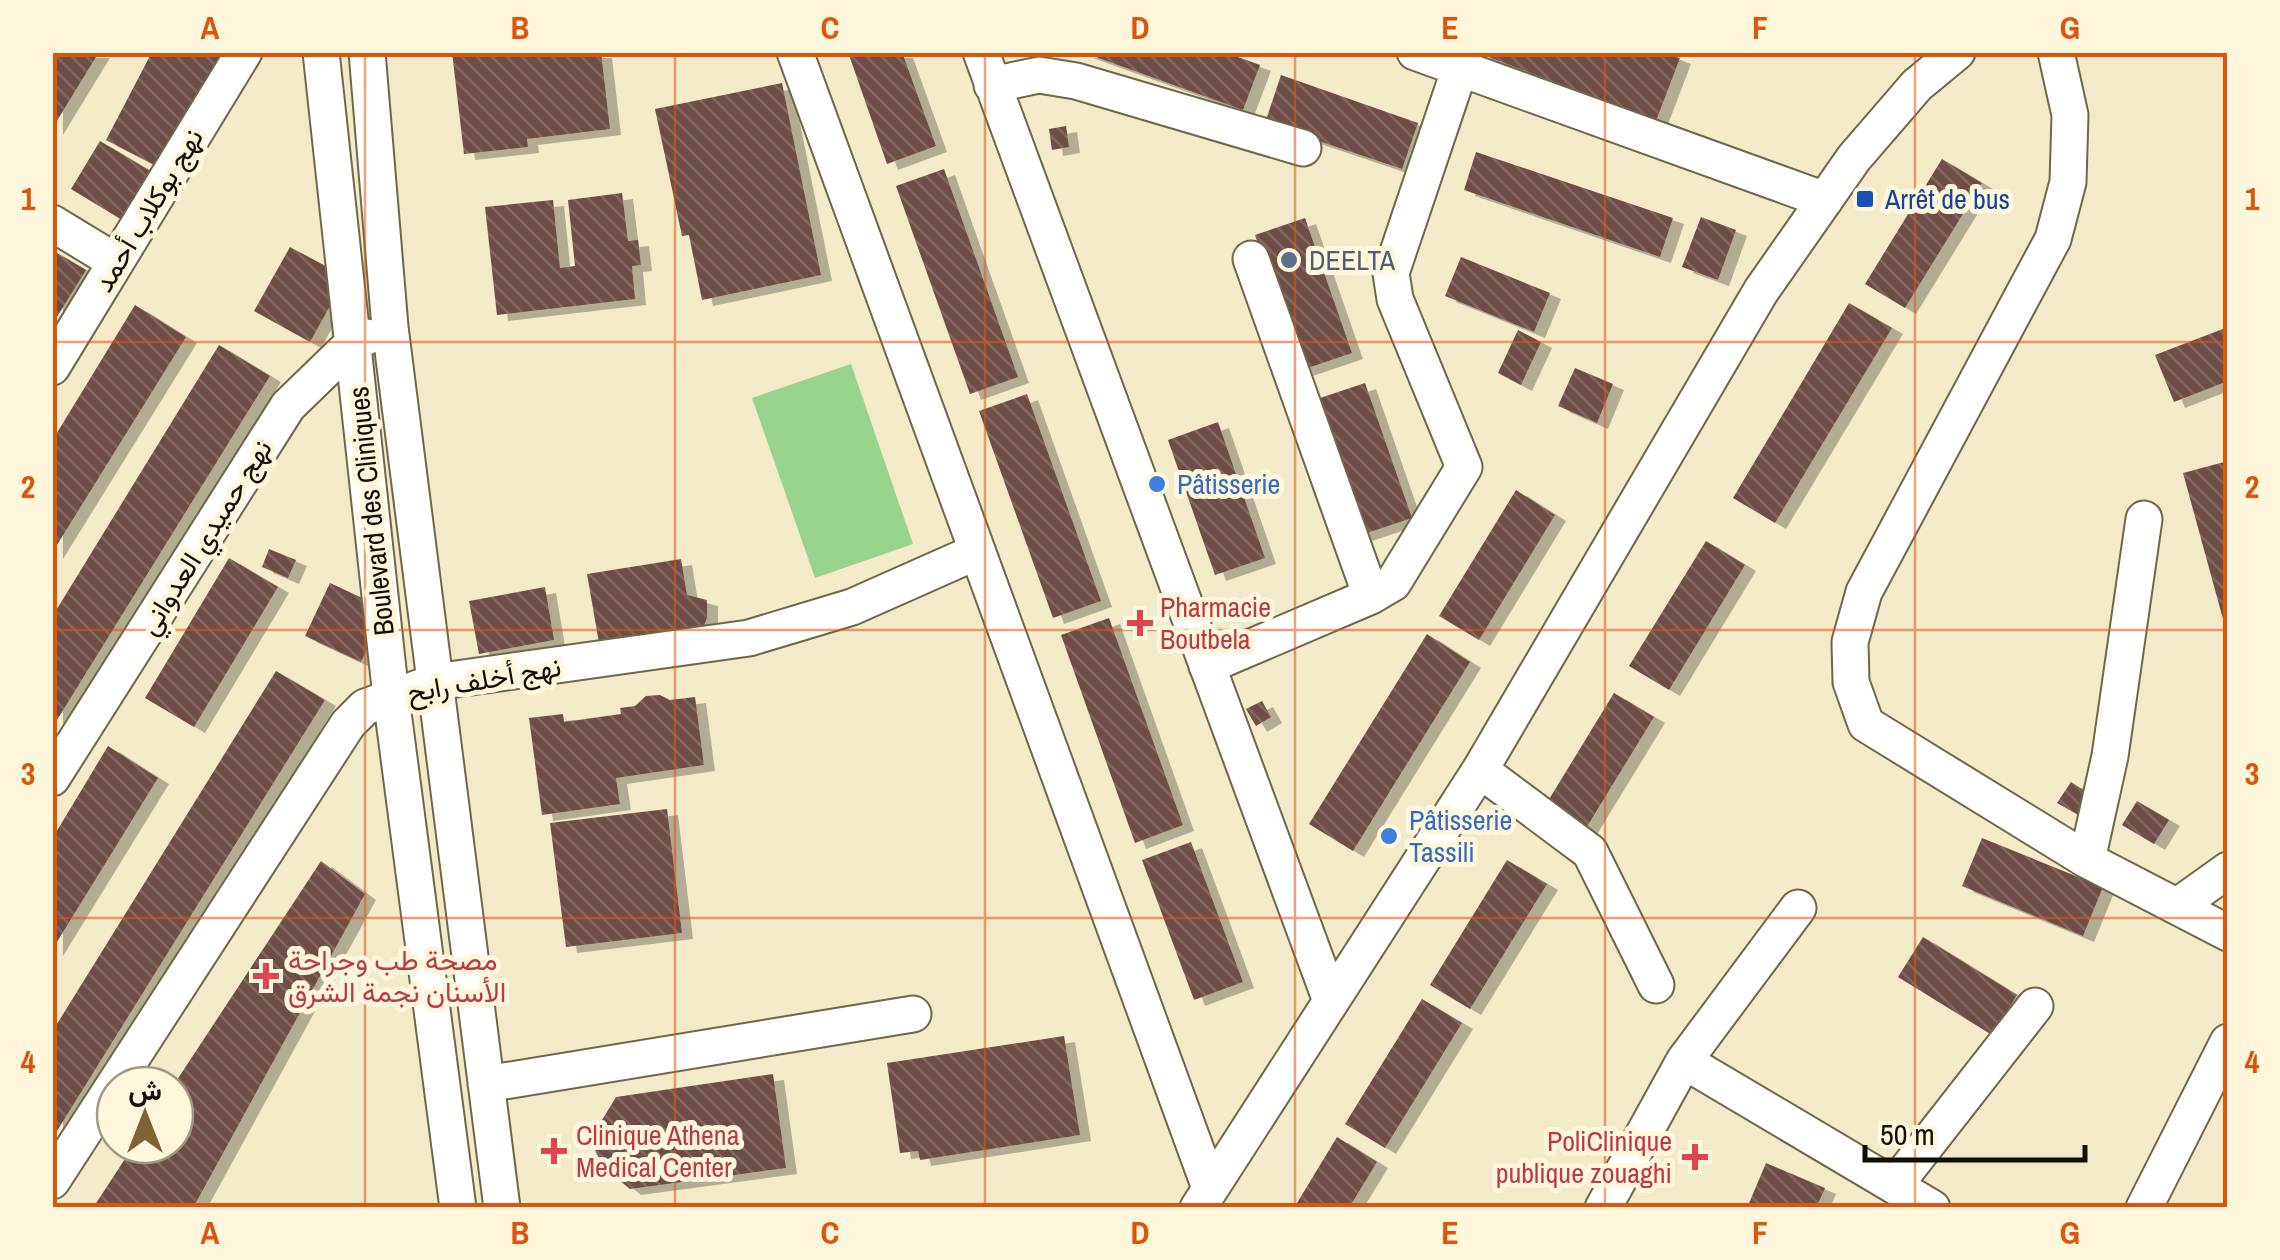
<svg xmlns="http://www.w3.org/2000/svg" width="2280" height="1260" viewBox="0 0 2280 1260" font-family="'Archivo Narrow',Vazirmatn,sans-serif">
	<defs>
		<pattern id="building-back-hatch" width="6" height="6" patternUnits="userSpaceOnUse" patternTransform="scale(2.5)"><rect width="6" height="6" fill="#6e4e47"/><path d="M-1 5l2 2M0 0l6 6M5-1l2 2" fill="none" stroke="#806862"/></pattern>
		<filter id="shadow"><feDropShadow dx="11" dy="6" stdDeviation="0" flood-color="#0004"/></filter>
	</defs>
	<rect width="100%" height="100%" fill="#f2eac8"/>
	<path fill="#97d38d" d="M851,364l62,180 -98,34 -63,-180z"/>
	<path fill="url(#building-back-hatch)" filter="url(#shadow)" d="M52,52h47l-47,77z
		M152,52h76l-62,119 -60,-31z
		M452,52h149l9,77 -83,10 1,8 -64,7z
		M848,52h54l34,94 -49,18z
		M1082,52h142l36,13 -17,45z
		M1476,52h188l16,6 -24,63z
		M1281,75l137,48 -16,46 -137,-46z
		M782,83l39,192 -119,25 -13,-65 -7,1 -27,-127z
		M1066,126l3,21 -17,3 -3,-21z
		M100,141l57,34 -30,48 -56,-34z
		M1476,152l197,66 -13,39 -196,-67z
		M1942,159l40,24 -77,125 -40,-24z
		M944,169l74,208 -48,17 -74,-208z
		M622,193l6,48 10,-1 3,25 -9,1 3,33 -138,16 -12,-108 68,-7 7,68 15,-2 -7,-66z
		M1701,217l35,13 -18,50 -36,-13z
		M1305,218l47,135 -50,17 -47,-135z
		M290,247l56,30 -36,65 -56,-31z
		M52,250l34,20 -34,55z
		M1461,257l89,36 -16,39 -89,-36z
		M1849,303l43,25 -117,195 -42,-25z
		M135,305l51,32 -134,216v-112z
		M2228,327v54l-54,21 -19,-47z
		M1518,330l23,12 -20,43 -23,-12z
		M219,345l51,31 -218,352v-111z
		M1575,368l38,16 -16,39 -39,-17z
		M1365,383l47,135 -51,17 -47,-135z
		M1027,394l74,207 -48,17 -74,-207z
		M1218,422l47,136 -50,17 -47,-135z
		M2228,461v169h-2l-43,-157z
		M1516,490l39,25 -76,125 -40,-24z
		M1706,541l39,24 -76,125 -40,-24z
		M269,549l27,11 -8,18 -26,-11z
		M229,558l49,29 -84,140 -49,-29z
		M681,559l6,36 20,5v18l-6,15 -20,-4 -82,14 -12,-69z
		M330,583l56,26 -25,53 -56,-26z
		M545,587l9,53 -75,14 -10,-53z
		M1109,618l74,207 -48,18 -74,-208z
		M1427,634l43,28 -117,189 -44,-27z
		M276,671l49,29 -273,439v-107z
		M1614,693l40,24 -77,126 -40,-24z
		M660,695l10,5 25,-3 9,68 -88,13 4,26 -78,11 -13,-97 34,-4 1,8 57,-8 -1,-6 15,-2 11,-10z
		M1262,701l9,16 -15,9 -10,-17z
		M108,746l50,32 -106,172v-111z
		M2071,782l22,14 -13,20 -23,-13z
		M2137,801l32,19 -15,24 -32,-19z
		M667,809l15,124 -116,14 -16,-124z
		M1982,838l121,49 -20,49 -121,-50z
		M1191,842l52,140 -49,18 -52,-140z
		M1507,860l40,24 -77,125 -40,-24z
		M321,861l44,33 -172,314h-100l41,-63h41v-62z
		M1923,937l94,58 -25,40 -94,-58z
		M1422,999l40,24 -77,125 -40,-24z
		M1064,1036l16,99 -160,25 -2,-9 -18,2 -13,-90z
		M773,1074l13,94 -156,21 -29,-24 -6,-15 1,-20 20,-33z
		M1337,1137l40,25 -28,46h-55z
		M1766,1163l59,25 -9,20h-69z"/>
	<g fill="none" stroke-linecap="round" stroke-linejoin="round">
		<defs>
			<path id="minor" d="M321,52l70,645 67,511
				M367,52l23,275 112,881
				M795,52l415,1136
				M981,52l350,949
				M1415,52l410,148
				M2056,52l14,63 -2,67 -15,57 -189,353 -14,50 1,40 15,42 221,136 141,73
				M992,85l47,-10 37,6 227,67
				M52,223l64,39
				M1251,259l120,337
				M52,367l192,-315
				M1207,666l164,-70 22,-13 71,-116 -69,-168 -4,-26 69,-205
				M1480,770l110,82 66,133
				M52,778l236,-372 65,-63 13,-6
				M2087,860l23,-104 34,-237
				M2179,905l49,-35
				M1684,1061l114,-153
				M486,1084l427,-70
				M52,1181l296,-457 17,-17 70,-25 314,-44 103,-31 124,-55
				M1895,1185l140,-179
				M1198,1208l282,-438 281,-479 93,-133 63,-73 40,-33
				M1603,1208l81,-147 248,147
				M2144,1208l84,-166"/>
		</defs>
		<use href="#minor" stroke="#6e6749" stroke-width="39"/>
		<use href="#minor" stroke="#fff" stroke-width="35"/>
	</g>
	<path fill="none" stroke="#dd550c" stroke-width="2.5" stroke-opacity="0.55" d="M365,52v1156M675,52v1156M985,52v1156M1295,52v1156M1605,52v1156M1915,52v1156M52,342h2176M52,630h2176M52,918h2176"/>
	<rect fill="#1a4fb4" stroke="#fef7dc" stroke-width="4" x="1855" y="189" width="20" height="20" rx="5"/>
	<circle fill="#5c6f8a" stroke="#fef7dc" stroke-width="4" cx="1289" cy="260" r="10"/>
	<g fill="#3f7fe0" stroke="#fef7dc" stroke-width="4">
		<circle cx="1157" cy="484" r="10"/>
		<circle cx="1389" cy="836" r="10"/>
	</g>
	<g fill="#e0444e" stroke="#fef7dc" stroke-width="4">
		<path d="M1135 608h10v10h10v10h-10v10h-10v-10h-10v-10h10z"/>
		<path d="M261 961h10v10h10v10h-10v10h-10v-10h-10v-10h10z"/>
		<path d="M549 1136h10v10h10v10h-10v10h-10v-10h-10v-10h10z"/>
		<path d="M1690 1142h10v10h10v10h-10v10h-10v-10h-10v-10h10z"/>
	</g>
	<g text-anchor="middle" stroke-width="10" stroke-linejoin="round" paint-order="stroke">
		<g font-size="28" fill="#164399" stroke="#fef7dc" text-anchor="start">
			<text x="1885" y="209">Arrêt de bus</text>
		</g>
		<g font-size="28" fill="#110e04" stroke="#fef7dc">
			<text transform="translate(148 210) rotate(-59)" y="10">نهج بوكلاب أحمد</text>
			<text transform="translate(371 511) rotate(-96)" y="10">Boulevard des Cliniques</text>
			<text transform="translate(205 537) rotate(-58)" y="10">نهج حميدي العدواني</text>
			<text transform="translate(484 679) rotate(-10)" y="10">نهج أخلف رابح</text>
		</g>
		<g font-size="28" fill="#4e5e75" stroke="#fef7dc" text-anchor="start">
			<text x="1309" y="270">DEELTA</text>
		</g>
		<g font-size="28" fill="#366cbe" stroke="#fef7dc" text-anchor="start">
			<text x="1177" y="494">Pâtisserie</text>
			<text x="1409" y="830">Pâtisserie<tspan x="1409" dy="32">Tassili</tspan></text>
		</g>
		<g font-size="28" fill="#be3a42" stroke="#fef7dc" text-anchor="start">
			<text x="1160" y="617">Pharmacie<tspan x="1160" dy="32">Boutbela</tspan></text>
			<text x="288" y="970">مصحة طب وجراحة<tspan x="288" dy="32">الأسنان نجمة الشرق</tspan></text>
			<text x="576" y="1145">Clinique Athena<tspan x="576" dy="32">Medical Center</tspan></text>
			<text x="1672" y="1151" text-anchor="end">PoliClinique<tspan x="1672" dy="32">publique zouaghi</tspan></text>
		</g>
	</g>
	<rect width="2280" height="1260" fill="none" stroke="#fef7dc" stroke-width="110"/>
	<g transform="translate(145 1115)"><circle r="48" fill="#fef7dc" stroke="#9f9a86" stroke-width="2.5"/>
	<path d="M0-8L18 38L0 25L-18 38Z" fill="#7c6435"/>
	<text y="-15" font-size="28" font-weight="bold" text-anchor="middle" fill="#110e04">ش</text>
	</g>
	<path d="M1865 1145v15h220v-15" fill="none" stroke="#110e04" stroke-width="5"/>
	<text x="1880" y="1145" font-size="30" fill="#110e04" stroke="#fef7dc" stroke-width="8" paint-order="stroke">50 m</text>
	<rect x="55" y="55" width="2170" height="1150" fill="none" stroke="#dd550c" stroke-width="4"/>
	<g font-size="32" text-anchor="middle" font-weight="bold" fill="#dd550c">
		<text x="210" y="39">A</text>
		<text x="520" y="39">B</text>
		<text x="830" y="39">C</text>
		<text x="1140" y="39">D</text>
		<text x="1450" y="39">E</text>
		<text x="1760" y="39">F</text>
		<text x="2070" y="39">G</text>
		<text x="28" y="210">1</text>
		<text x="2252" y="210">1</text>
		<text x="28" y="498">2</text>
		<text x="2252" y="498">2</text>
		<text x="28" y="785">3</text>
		<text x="2252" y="785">3</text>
		<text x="28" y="1073">4</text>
		<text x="2252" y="1073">4</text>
		<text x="210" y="1244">A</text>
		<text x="520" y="1244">B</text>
		<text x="830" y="1244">C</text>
		<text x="1140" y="1244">D</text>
		<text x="1450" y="1244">E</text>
		<text x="1760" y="1244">F</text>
		<text x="2070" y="1244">G</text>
	</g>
</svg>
